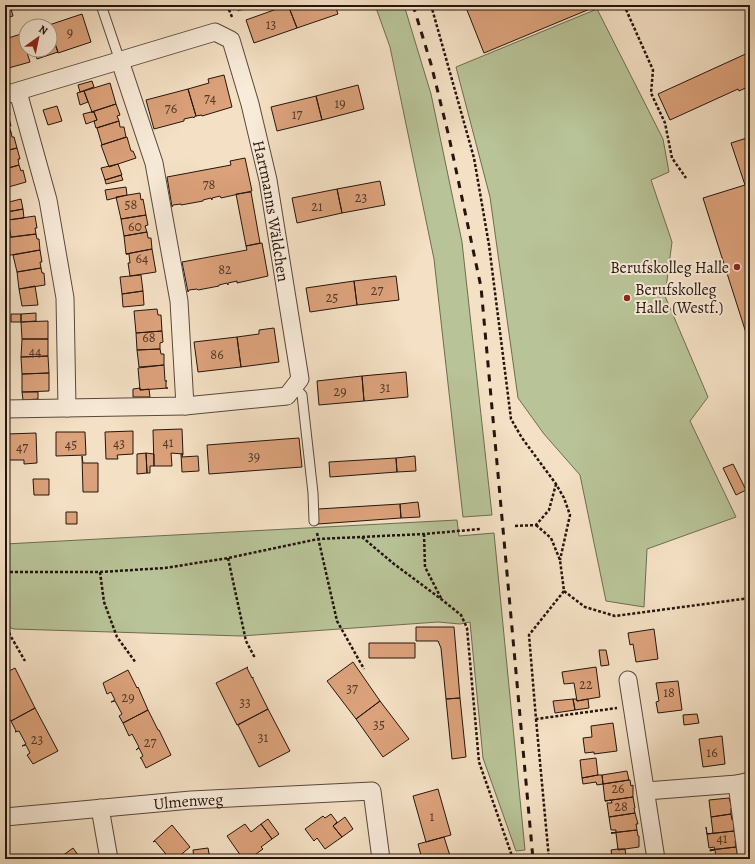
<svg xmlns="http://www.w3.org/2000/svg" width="755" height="864" viewBox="0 0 755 864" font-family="Alegreya,serif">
	<rect width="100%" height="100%" fill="#f4e0c4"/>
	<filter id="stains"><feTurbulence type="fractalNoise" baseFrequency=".005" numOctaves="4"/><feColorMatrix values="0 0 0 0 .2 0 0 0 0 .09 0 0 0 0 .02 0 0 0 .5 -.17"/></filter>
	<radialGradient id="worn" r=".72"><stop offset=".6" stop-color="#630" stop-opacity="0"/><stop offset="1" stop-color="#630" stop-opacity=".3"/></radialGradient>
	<path fill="#b8c397" stroke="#6e6c52" d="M236,5h21l-19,6z
		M375,5h29l27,89 31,148 30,273 -29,2 -29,-258 -44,-212z
		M597,9l66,130 6,33 -18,8 21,62 -7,54 43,101 -18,24 46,96 -89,32 -3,58 -38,-6 -26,-126 -36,-41 -26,-36 -28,-201 -34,-130z
		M457,520l2,16 35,-3 31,317 -9,1 -33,-93 -13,-136 -10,2 -22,-2 -197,14 -227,-7 -9,-3v-82z"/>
	<path fill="#dca27b" stroke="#25150d" d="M5,5h5l3,11 -8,2z
		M118,5h11l-10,3z
		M288,5h47l3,9 -41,14z
		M288,5l9,23 -43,15 -8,-23z
		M465,5h131l1,1 -113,47z
		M82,14l9,28 -33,11 -9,-28z
		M21,34l9,28 -25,7v-30z
		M53,38l5,14 -21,7 -3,-9h16v-11z
		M750,52v34l-11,5 -1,-2 -68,31 -12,-26z
		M224,75l8,32 -30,9v-1l-6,1 -8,-27 21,-6 -1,-4z
		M92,81l2,6 -14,5 -2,-7z
		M110,83l6,21 -24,8 -8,-21z
		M358,85l6,24 -42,11 -6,-24z
		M188,89l8,27 -2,1v1l-1,-1 -9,2v2l-30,8 -8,-29z
		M84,91l4,11 -8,3 -3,-12z
		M316,96l6,24 -45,11 -6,-24z
		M116,104l4,11 -3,1 2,5 -23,7 -2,-7 3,-1 -3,-8h-3z
		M8,106l2,9h-5v-8z
		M57,106l5,15 -14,4 -5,-15z
		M91,112h3l3,8 -11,4 -3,-10z
		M8,114l3,12h-2l2,6 -6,1v-18z
		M119,121l1,6h4l2,10 -24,8 -5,-17z
		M11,132l1,5h2l3,11 -12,3v-18z
		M127,137l4,14h2l3,7 -27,9 -8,-22z
		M750,137v198l-3,1 -44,-138 42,-13 -14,-42z
		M17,148l3,11h-2l1,6 -14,4v-18z
		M245,158l7,33 -31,7 -1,-2 -8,2v2l-1,-2 -8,2v1l-22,4v-1l-8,1 -1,2 -5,-30 64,-12 -1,-4z
		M118,164l4,11 -17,5 -4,-12z
		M19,165l2,6 2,-1 3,12 -21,6v-19z
		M121,175l2,5 -17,4 -1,-4z
		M380,181l5,24 -43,8 -5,-24z
		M126,187l1,8 -20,5 -2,-10z
		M337,189l5,24 -45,10 -5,-25z
		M251,192l9,51 -14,3 -10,-52z
		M140,193l1,7 2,-1 3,16 -25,4 -5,-22z
		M21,199l2,10 -16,3 -2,-9z
		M23,209l1,9 -16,2 -1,-8z
		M146,215l2,10 -3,1 2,6 -23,4 -3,-17z
		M35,216l2,12h-2l1,6 -25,3 -3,-17z
		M147,232l1,6h3l1,11 -26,5 -2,-18z
		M36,234l1,5h2l1,11 -35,6v-18z
		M262,243l6,33 -31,7v-2l-9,2v2l-1,-2 -8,2v1l-21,4 -1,-1 -8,1 -1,2 -6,-30 65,-12 -1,-4z
		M152,249l4,23 -26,4 -2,-13h2l-1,-9h-3z
		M40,250l2,12h-2l1,6 -24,4 -4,-17z
		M41,268l1,5h2l1,12 -26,4 -2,-17z
		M141,275l2,16 -21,3 -2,-17z
		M396,276l3,24 -42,5 -3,-24z
		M354,281l3,24 -47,7 -4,-24z
		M35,286l3,19 -16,1 -3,-17z
		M143,291l1,14 -21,2 -1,-13z
		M157,309l1,6h3l1,16 -26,2 -2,-22z
		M36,313v8l-15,1v-8z
		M11,314h10v8h-10z
		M48,321v18h-26l-1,-17z
		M274,328l5,34 -38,5 -4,-30 22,-3v-4z
		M162,331l1,11 -3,1v6l-23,1 -1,-17z
		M237,337l4,30 -43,5 -4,-30z
		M22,339h26v17l-27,1z
		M160,349l1,5h3v11l-25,2 -2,-17z
		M48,356l1,17 -27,1 -1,-17z
		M164,365l1,16h2h-1v7h2l-28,2 -2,-22z
		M406,372l2,25 -44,4 -2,-25z
		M49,373v18l-27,1v-18z
		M362,376l2,25 -45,4 -2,-24z
		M140,388v2l9,-1 1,8h-17v-8z
		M22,392h16v7l-15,1z
		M182,429l1,25 -12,-1 1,13h-18l-1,-36z
		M133,431v23l-16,1 1,4h-12l-1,-27z
		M56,432h29l1,23 -30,1z
		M36,433l1,30 -13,1v-4h-16l-1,4v-30z
		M299,438l3,29 -93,7 -2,-29z
		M146,453l1,20 -10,1v-20z
		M146,453l8,1v12h-4v7h-3z
		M181,454h2l-1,3 16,-1 1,15 -17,1z
		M82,456l1,7h15v29h-15z
		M415,456l1,15 -19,1 -1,-14z
		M396,458l1,14 -67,5 -1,-15z
		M733,464l13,26 -10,5 -13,-27z
		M33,479h16v16h-15z
		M418,502l2,15 -19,1 -1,-14z
		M400,504l1,14 -83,6v-15z
		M66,512h11v12h-11z
		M416,627h38l6,71 -14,1 -5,-51 -3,-7h-22z
		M654,629l4,30 -22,3 -3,-18 -3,1 -2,-12z
		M369,643h46v15h-46z
		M599,650h7l3,15 -8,1z
		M353,662l27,39 -24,18 -29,-38z
		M248,667l-1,1 5,10 1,-1v2l15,30 -31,16 -21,-42z
		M596,667l4,30 -23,4 -3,-18 -10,1 -2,-12z
		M15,668l20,40 -24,13 -6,-8 4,-2 -4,-7v-31z
		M128,670l9,18 1,-1 10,23 -25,13 -4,-7 3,-2 -7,-13 -4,1 4,-2 -4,-8 -4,2 -4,-11z
		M678,681l4,29 -24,3 -2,-11 3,-1 -3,-18z
		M460,698l6,59 -14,2 -6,-60z
		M573,699l2,11 -20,3 -2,-12z
		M573,699h3l1,2 11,-2 1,9 -14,2z
		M380,701l29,38 -26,18 -27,-38z
		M35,708l23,43 -25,13 -6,-9 3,-2 -4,-8 -4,1 4,-2 -7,-13 -4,1 1,-1 -5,-10z
		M268,709l22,42 -31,16 -21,-42z
		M148,710l10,20h1l12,25 -25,13 -5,-10h-1l3,-2 -4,-8 -3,2 3,-3 -7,-13 -3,2 -6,-13z
		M697,714l2,9 -15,2 -1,-10z
		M613,723l4,28 -23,3v-2l-9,1 -2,-15 9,-1 -1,-11z
		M722,736l3,28 -22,3 -4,-28z
		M596,758l2,17 -16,3 -2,-18z
		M627,771l2,9 -26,4 -1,-9z
		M598,775h4l1,9 -6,1 -1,-3 -13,2 -1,-6z
		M629,780h1l1,6 2,-1v12l-28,4 -2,-17z
		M438,789l13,46 -25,7 -13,-46z
		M633,797l2,11h-1l1,5 -26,4 -2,-14h5l-1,-3 -6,1z
		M729,798l3,10h-1v6l-20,3 -2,-17z
		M635,813l3,11h-2l1,6 -26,3 5,-1v-2h-5l-2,-13z
		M331,814l6,8 -4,4 9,11 -17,12 -8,-11 -3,3 -9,-12 18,-13 2,2z
		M731,814l1,6h2v11l-27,3 -1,-7 1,7 6,-1 -2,-16z
		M345,817l8,12 -11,8 -9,-11z
		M268,819l11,15 -7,5 -11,-15z
		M245,824l6,8 10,-8 11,15 -11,8 2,2 -14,10h-6l-16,-23z
		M172,825l18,22 -14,12h-6l-15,-18 -2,1z
		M637,830l1,6h1v11l-21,3 -2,-17h-5z
		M734,831l2,10h-1l1,6 -26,3 5,-1 -1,-2 -5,1 -2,-14z
		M444,837l7,22h-29l-4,-15z
		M736,847l2,11 -1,1h-21l-1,-9 -5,1v-1z
		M73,848l8,11h-23z
		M208,848l2,11h-16l-1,-9z
		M618,849h7l1,6 -14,2 -1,-7z
		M626,855l1,4h-15v-2z"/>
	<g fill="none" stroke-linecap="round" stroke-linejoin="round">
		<defs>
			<path id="service" d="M101,5l19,56
				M294,387l8,8 11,98 1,28"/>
			<g id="minor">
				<path d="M120,61l34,102 25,138 6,105"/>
				<path d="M18,92l30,108 17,98 2,110"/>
				<path id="s1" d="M5,95l210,-63 16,8 19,64 18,76 32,199 -13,17 -102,10 -180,3"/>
				<path d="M628,680l28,179"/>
				<path d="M737,784l10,75"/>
				<path d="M646,791l91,-7 13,-3"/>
				<path d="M100,808l9,51"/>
				<path id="s2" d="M5,817l186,-17 181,-9 9,68"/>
			</g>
		</defs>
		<use href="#service" stroke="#59483b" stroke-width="11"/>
		<use href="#minor" stroke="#59483b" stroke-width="19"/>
		<path stroke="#25150d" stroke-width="2.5" stroke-dasharray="3 2" stroke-linecap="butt" d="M227,5l5,12
			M431,5l43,153 15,87 22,174 11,19 34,46 8,14 6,17 -10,45
			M624,5l29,65 -2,23 14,30 7,35 14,20
			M536,525l15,13 9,22 4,31 21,16 30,9 135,-18
			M515,526l21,-1 13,-15 7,-26
			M317,533l20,88 27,48
			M424,534l1,33 16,31
			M362,537l32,27 47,35 20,16 6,13 12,134 32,91 1,6
			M228,558l18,83 9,17
			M5,572h95l65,-4 63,-10 90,-19 106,-5 57,-5
			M100,572l4,30 13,35 19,26
			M564,591l-35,44 7,84 81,-11
			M5,613l5,22 15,26
			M536,719l13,140"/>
		<use href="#service" stroke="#f8ebd9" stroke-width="9"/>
		<use href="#minor" stroke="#f8ebd9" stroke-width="17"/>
		<path stroke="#25150d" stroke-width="3" stroke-dasharray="7 7" stroke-linecap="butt" d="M413,5l18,59 18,73 32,150 52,572"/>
	</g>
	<g fill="#8f2418" stroke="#f8ebd9" stroke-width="1.5">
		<circle cx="737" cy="267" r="4"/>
		<circle cx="627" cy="298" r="4"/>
	</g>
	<g text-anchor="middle" stroke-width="4" stroke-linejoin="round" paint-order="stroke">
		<g font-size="14" fill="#533828">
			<text x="271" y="29">13</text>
			<text x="70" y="37">9</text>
			<text x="210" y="103">74</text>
			<text x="340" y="108">19</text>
			<text x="171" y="113">76</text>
			<text x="297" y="119">17</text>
			<text x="209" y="189">78</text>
			<text x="361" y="202">23</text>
			<text x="131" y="209">58</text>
			<text x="317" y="211">21</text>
			<text x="135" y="231">60</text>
			<text x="142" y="263">64</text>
			<text x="225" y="274">82</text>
			<text x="377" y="295">27</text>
			<text x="332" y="302">25</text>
			<text x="149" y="342">68</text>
			<text x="35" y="356">44</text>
			<text x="217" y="359">86</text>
			<text x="385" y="392">31</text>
			<text x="340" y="396">29</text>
			<text x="168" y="447">41</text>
			<text x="119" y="448">43</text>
			<text x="71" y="449">45</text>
			<text x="22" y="452">47</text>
			<text x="254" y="461">39</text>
			<text x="586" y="689">22</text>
			<text x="352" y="693">37</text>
			<text x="669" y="697">18</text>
			<text x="128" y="702">29</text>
			<text x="245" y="707">33</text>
			<text x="379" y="729">35</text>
			<text x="263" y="742">31</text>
			<text x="37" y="744">23</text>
			<text x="150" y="747">27</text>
			<text x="712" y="757">16</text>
			<text x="618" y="793">26</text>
			<text x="621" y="811">28</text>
			<text x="432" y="821">1</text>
			<text x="722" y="843">41</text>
		</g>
		<g font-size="16" fill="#25150d" stroke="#f8ebd9">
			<text dy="6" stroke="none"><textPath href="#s1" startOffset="413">Hartmanns Wäldchen</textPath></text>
			<text dy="6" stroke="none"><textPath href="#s2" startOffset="184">Ulmenweg</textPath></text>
		</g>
		<g font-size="16" fill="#25150d" stroke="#f8ebd9" text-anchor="end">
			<text x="729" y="273">Berufskolleg Halle</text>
			<text x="635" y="295" text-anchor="start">Berufskolleg<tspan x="635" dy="18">Halle (Westf.)</tspan></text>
		</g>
	</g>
	<rect width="755" height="864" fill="none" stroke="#f4e0c4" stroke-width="20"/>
	<rect x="6" y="6" width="743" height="852" fill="none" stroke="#25150d" stroke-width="2"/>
	<rect x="10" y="10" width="735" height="844" fill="none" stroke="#25150d"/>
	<g transform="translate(38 38) rotate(33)"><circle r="19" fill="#f8ebd9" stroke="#a49587"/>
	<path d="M0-3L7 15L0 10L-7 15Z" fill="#8f2418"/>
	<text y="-6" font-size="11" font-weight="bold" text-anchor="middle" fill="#25150d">N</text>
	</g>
	<rect width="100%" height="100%" filter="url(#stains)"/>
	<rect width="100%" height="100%" fill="url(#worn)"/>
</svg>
